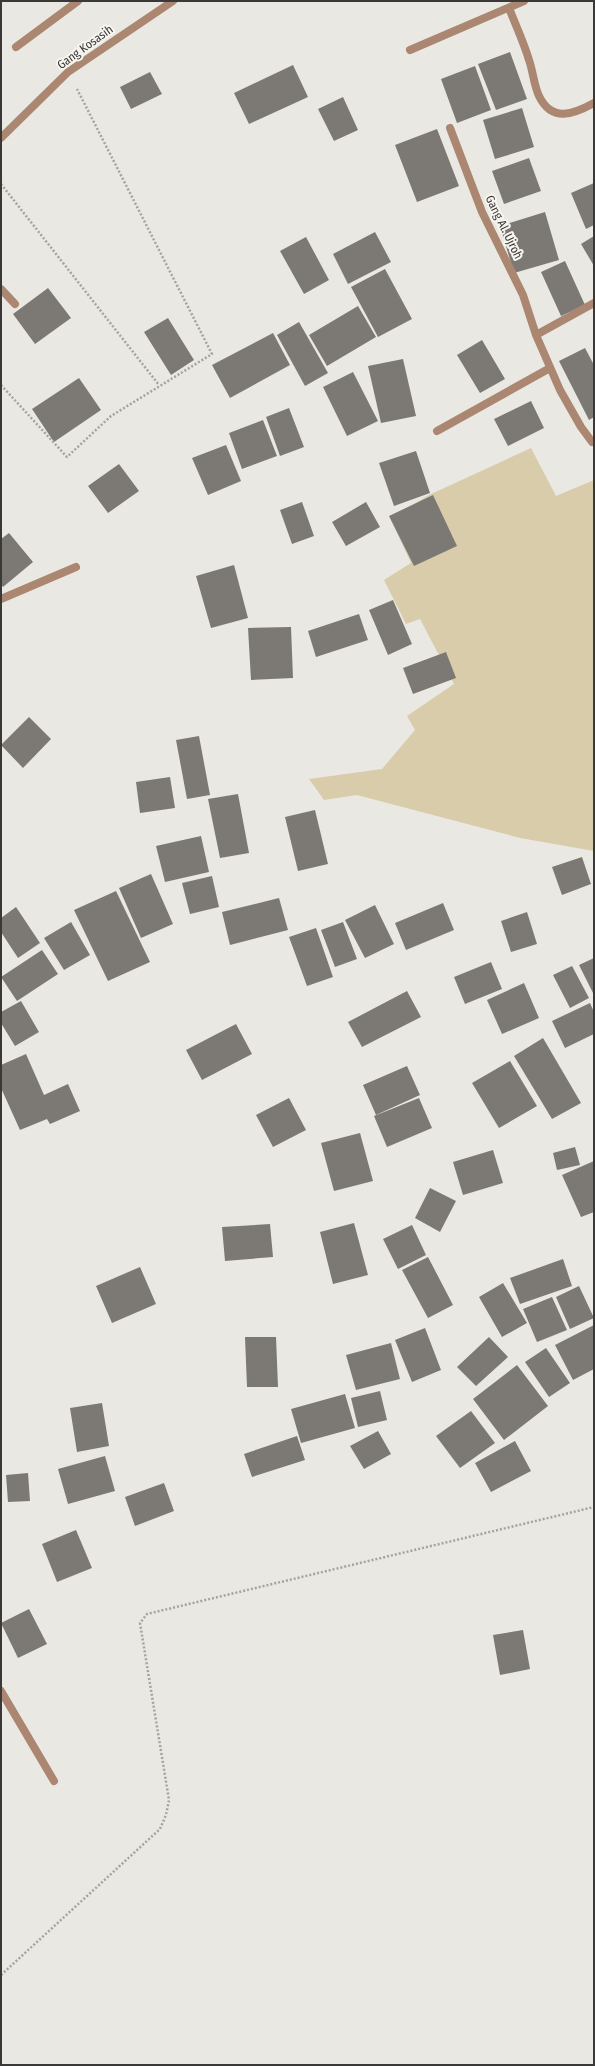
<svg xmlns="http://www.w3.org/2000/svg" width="595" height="2066" viewBox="0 0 595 2066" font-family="'Fira Sans Condensed',sans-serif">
	<rect width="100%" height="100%" fill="#eae8e3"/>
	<path fill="#d9ccaa" d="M531,448l25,48 38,-16v371l-74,-13 -163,-43 -33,5 -15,-21 73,-10 33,-39 -8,-14 47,-32 -34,-65 -14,5 -22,-44 27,-17 -21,-45 39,-23z"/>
	<path fill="#7c7975" d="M510,52l17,47 -31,11 -18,-46z
		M293,65l15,32 -59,27 -15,-31z
		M475,66l16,44 -34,13 -16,-44z
		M150,72l12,22 -31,15 -11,-22z
		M343,97l15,33 -24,11 -16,-32z
		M522,108l12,39 -39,12 -12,-39z
		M437,129l22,57 -42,16 -22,-57z
		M529,158l12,33 -37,13 -12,-33z
		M594,183v42l-8,4 -15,-36z
		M545,212l14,48 -45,13 -14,-47z
		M375,232l16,30 -43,22 -15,-30z
		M594,236v30l-13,-22z
		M306,237l23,43 -25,14 -24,-43z
		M565,261l20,44 -24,11 -20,-44z
		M385,269l27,50 -34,18 -27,-50z
		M48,288l23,30 -36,26 -22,-30z
		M358,306l18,31 -49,29 -18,-31z
		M168,318l26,42 -23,15 -27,-43z
		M299,322l29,51 -23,13 -28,-51z
		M273,333l17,32 -60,33 -18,-33z
		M482,340l23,39 -25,14 -23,-38z
		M585,348l9,17v52l-5,3 -30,-59z
		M403,359l13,57 -35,7 -13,-57z
		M353,372l25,49 -31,15 -24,-49z
		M79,378l22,32 -47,32 -22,-33z
		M531,401l13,27 -36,18 -14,-27z
		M289,408l15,39 -24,9 -14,-39z
		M263,420l14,36 -35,13 -13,-36z
		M226,445l15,36 -33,14 -16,-37z
		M416,451l14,42 -36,13 -15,-43z
		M119,464l20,27 -31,22 -20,-27z
		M433,495l24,51 -43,20 -25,-50z
		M302,502l12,34 -22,8 -12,-34z
		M366,502l14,25 -34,19 -14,-24z
		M9,533l24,29 -30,25 -2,-3v-45z
		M234,565l14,53 -37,10 -15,-52z
		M393,600l19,44 -24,11 -19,-45z
		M359,614l9,26 -52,17 -8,-26z
		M291,627l2,51 -42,2 -3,-52z
		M446,652l10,26 -43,16 -10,-26z
		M29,717l22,22 -28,29 -22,-23z
		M199,736l11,59 -23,4 -11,-59z
		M170,777l5,31 -35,5 -4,-31z
		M238,794l11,59 -29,5 -12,-59z
		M315,810l13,54 -30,7 -13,-54z
		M201,836l8,36 -44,10 -9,-36z
		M582,857l9,27 -29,11 -10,-28z
		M151,874l22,50 -32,14 -22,-50z
		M212,876l7,31 -29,7 -8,-31z
		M116,891l34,71 -42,19 -34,-71z
		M279,898l9,32 -58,15 -8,-33z
		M443,903l11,27 -48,20 -11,-27z
		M375,905l19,39 -29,14 -20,-38z
		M16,907l24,36 -22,15 -17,-26v-14z
		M527,912l10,32 -26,8 -10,-31z
		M71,922l19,33 -26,15 -20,-32z
		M343,922l14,37 -22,8 -14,-37z
		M316,928l17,49 -26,9 -18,-49z
		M42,950l16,24 -41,27 -16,-24z
		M594,958v37l-15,-30z
		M491,962l11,27 -37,15 -11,-27z
		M572,966l17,32 -19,10 -17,-33z
		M524,983l15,35 -37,16 -15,-34z
		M407,991l14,26 -59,30 -14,-25z
		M21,1001l18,31 -24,14 -14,-23v-11z
		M590,1003l4,9v22l-29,14 -13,-27z
		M236,1024l16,30 -50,26 -16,-30z
		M543,1038l38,65 -29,16 -38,-63z
		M26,1054l18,41 24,-11 12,27 -30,13 -3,-5 -27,11 -19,-42v-23z
		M510,1061l27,45 -38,22 -27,-45z
		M407,1066l13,29 -44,20 -13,-30z
		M289,1098l17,32 -33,17 -17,-32z
		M419,1098l13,30 -45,19 -13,-31z
		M360,1133l13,48 -39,10 -13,-48z
		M575,1147l5,18 -23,5 -4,-17z
		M493,1150l10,33 -40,12 -10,-33z
		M594,1161v51l-13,5 -19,-42z
		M430,1188l26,13 -16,31 -25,-14z
		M354,1223l14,52 -35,9 -13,-52z
		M270,1224l3,33 -48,4 -3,-34z
		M412,1225l14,30 -28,14 -15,-30z
		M428,1257l25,48 -25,13 -26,-48z
		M563,1259l9,27 -52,18 -10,-26z
		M140,1267l16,37 -44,19 -16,-37z
		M503,1283l24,40 -25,14 -23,-40z
		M579,1286l15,32 -24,11 -14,-32z
		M552,1297l15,33 -30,12 -14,-33z
		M594,1325v44l-21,11 -18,-35z
		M425,1328l16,42 -29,12 -17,-42z
		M245,1337h31l2,50h-31z
		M489,1337l19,20 -32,29 -19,-19z
		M391,1343l9,36 -44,11 -10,-35z
		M546,1348l24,35 -21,14 -24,-35z
		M517,1365l31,41 -44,34 -31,-41z
		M380,1391l7,29 -29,7 -7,-29z
		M345,1394l10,34 -54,15 -10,-34z
		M102,1403l7,43 -32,6 -7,-44z
		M471,1411l24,32 -35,25 -24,-32z
		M378,1431l13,23 -27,15 -14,-23z
		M297,1436l8,24 -53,17 -8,-23z
		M515,1441l16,30 -40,21 -16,-29z
		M105,1456l10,35 -47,13 -10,-35z
		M28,1473l2,28 -22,1 -2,-27z
		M164,1483l10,28 -39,15 -10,-29z
		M76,1530l16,38 -35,14 -15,-38z
		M29,1609l18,35 -29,14 -17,-35z
		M523,1630l7,39 -30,6 -7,-40z"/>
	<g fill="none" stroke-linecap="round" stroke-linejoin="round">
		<path stroke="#a5a39f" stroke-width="2.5" stroke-dasharray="2 2" stroke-linecap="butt" d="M1,184l158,201
			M1,385l66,72 44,-41 101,-62 -135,-265
			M1,1975l159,-146 6,-14 3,-15 -29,-177 7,-9 447,-107"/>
		<path stroke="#ab8671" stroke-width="8" d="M509,8c7,18 15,35 20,52 4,11 5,26 10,36 13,27 35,18 55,7
			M16,47l62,-46
			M410,50l114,-49
			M450,128l32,84 41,83 13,40 24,55 21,37 11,15
			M1,138l67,-66 105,-71
			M1,289l14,15
			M536,335l58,-32
			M437,431l113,-63
			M1,599l75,-32
			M1,1691l53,90"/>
	</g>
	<g text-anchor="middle" stroke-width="4" stroke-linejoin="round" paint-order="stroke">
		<g font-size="12" fill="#3a3937" stroke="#f7f5f0">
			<text transform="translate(85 47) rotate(-36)" y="4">Gang Kosasih</text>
			<text transform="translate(504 227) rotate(64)" y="4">Gang Al. Ujroh</text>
		</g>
	</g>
	<rect width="595" height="2066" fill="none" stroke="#3a3937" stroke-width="4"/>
</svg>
